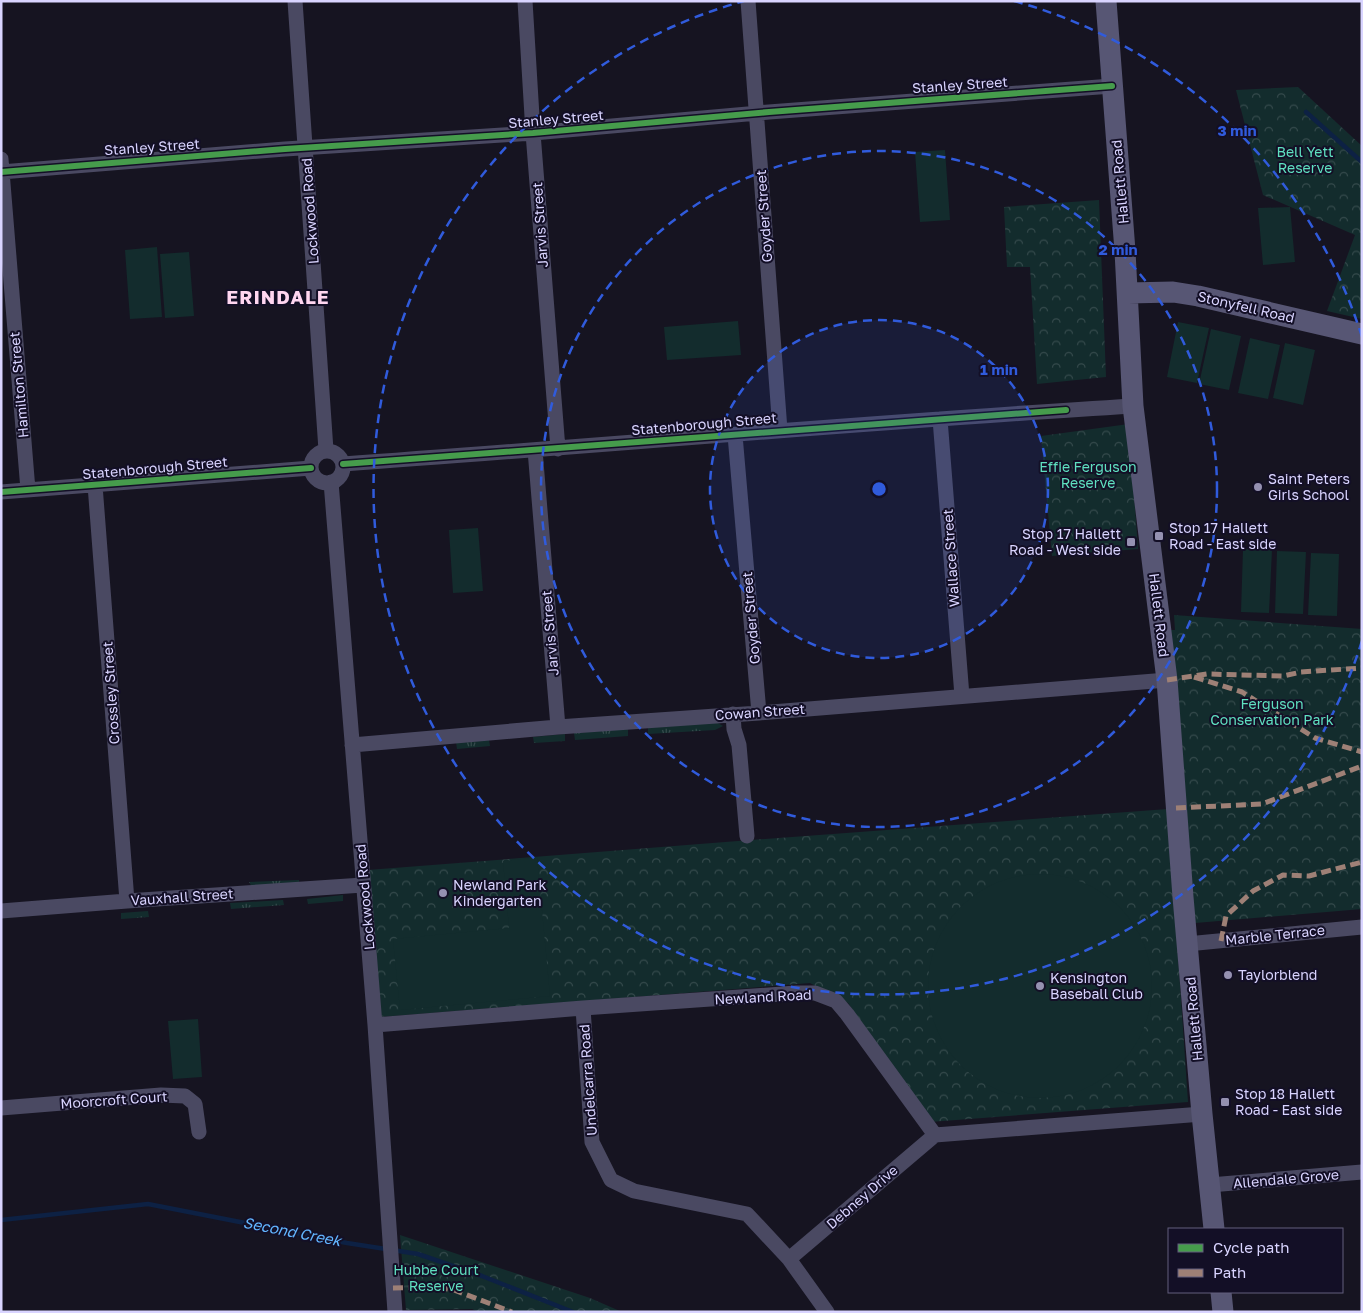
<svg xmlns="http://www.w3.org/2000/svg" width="1363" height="1313" viewBox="0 0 1363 1313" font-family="'Golos Text',sans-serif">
	<defs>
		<pattern id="grass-tufts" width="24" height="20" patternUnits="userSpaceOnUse" patternTransform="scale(1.25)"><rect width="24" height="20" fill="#132c2d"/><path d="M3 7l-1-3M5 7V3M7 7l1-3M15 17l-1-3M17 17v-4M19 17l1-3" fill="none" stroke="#354a4c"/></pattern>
		<pattern id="forest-crowns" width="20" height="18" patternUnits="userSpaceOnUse" patternTransform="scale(1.25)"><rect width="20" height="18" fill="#132c2d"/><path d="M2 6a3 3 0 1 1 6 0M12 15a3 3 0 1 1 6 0" fill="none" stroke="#354a4c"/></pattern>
	</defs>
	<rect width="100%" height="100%" fill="#161421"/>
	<path fill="url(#grass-tufts)" d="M716,722l7,4 -8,4 -67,4v-7z
		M628,729v7l-53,4 -1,-7z
		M565,734v7l-31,2 -1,-6z
		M489,740l1,6 -33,3 -1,-7z
		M299,880v4l-47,3 -3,-5z
		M343,895v6l-35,3 -1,-5z
		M283,900l1,5 -53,4 -1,-6z
		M148,911l1,6 -28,2v-6z"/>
	<path fill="url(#forest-crowns)" d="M1298,87l64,59v173l-35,-8 28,-76 -92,-40 -27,-105z
		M1099,200l7,177 -69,7 -7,-117h-23l-3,-60z
		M1129,424l9,125 -86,7 -11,-120z
		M1174,615l188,14v280l-167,14 -29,-293h9z
		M1168,809l20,293 -258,20 -82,-119 -38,-20 -430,34 -12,-147 383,-30z
		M400,1235l190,63 32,14h-143l-7,-3 -66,1z"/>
	<path fill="#132c2d" d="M945,150l5,70 -30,2 -5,-70z
		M1290,207l5,55 -32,3 -5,-57z
		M157,247l5,70 -32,2 -5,-69z
		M189,252l5,64 -29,2 -5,-64z
		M738,321l3,34 -74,5 -3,-33z
		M1178,322l31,6 -12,55 -30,-6z
		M1211,329l30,7 -12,54 -30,-6z
		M1250,338l30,7 -12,54 -30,-6z
		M1285,343l30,7 -12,55 -30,-7z
		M478,528l5,63 -30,2 -4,-63z
		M1243,549l29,1 -3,63 -28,-1z
		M1277,551l29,1 -3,62 -28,-1z
		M1311,553l28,1 -2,62 -29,-1z
		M537,857l13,139 -150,14 -7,-71 116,-11 -6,-67z
		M928 986a112 112 0 1 1 224 0a112 112 0 1 1-224 0Z
		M198,1019l4,58 -29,2 -5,-58z"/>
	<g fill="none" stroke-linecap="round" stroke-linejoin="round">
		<path stroke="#0d2144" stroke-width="4.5" d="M1306,112l56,50
			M1,1220l147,-16 199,39 71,11 64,22 91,36"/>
		<path stroke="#4a4962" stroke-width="15" d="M295,1l31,449
			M525,1l8,132 25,316
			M748,1l32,429
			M1,159l27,331
			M1,172l284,-23 248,-16 236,-21 343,-26
			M940,419l22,277
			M735,435l24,278
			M535,450l23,277
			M311 467a16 16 0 1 1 32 0a16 16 0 1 1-32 0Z
			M343,464c264,-19 527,-42 790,-58
			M331,482l44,543 20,287
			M95,485l32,416
			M1,492l310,-24
			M733,714l1,15 5,16 8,91
			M352,745l206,-18 201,-14 408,-33
			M1,911l126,-10 236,-16
			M1187,944l175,-17
			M583,1008l9,134 19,38 23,11 113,23 42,45 38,53
			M375,1025l208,-17 213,-15h19l21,8 11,13 88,121 267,-21
			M1,1108l160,-13 24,1 10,8 4,28
			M1210,1185l152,-13
			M789,1259l146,-124"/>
		<path stroke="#575674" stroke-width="21" d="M1106,1l19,250 8,155 34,274 16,217 19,217 12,115
			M1128,293l45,-1 25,4 164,38
			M1221,1292l2,20"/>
		<path stroke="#9e8076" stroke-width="5" stroke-dasharray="10 5" stroke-linecap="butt" d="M1194,677l48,15 73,46 47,14
			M1167,680l40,-6 76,2 18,-4 61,-4
			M1176,808l86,-4 100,-38
			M1221,941l5,-25 27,-25 30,-16 26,1 53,-14
			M393,1288l42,-1 19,3 58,22"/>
		<defs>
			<path id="cycleway" d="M1,172l284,-23 248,-16 236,-21 343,-26
				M343,464c241,-17 482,-37 723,-54
				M1,492l310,-24"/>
		</defs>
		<use href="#cycleway" stroke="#130f26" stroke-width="9"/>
		<use href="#cycleway" stroke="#469c4c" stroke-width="6"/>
	</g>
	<circle cx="879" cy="489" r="169" fill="#305bdc" fill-opacity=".12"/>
	<g fill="none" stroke="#305bdc" stroke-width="2.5" stroke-dasharray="9 6">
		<circle cx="879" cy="489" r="169"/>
		<circle cx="879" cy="489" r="338"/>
		<path d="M1362 641A506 506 0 1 1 744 1M1014 1A506 506 0 0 1 1362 337"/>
	</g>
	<g fill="#9591b1" stroke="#130f26" stroke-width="2">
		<circle cx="1258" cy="487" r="5"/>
		<rect x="1154" y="531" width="10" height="10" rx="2.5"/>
		<rect x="1126" y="537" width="10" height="10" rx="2.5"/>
		<circle cx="443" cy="893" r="5"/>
		<circle cx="1228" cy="975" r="5"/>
		<circle cx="1040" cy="986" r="5"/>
		<rect x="1220" y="1097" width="10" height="10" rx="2.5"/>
	</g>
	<g text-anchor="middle" stroke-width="4" stroke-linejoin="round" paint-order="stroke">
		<g font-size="14" fill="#d9d4ff" stroke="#130f26">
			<text transform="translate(960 85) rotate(-4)" y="5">Stanley Street</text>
			<text transform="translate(556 119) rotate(-5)" y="5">Stanley Street</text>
			<text transform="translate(152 147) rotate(-4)" y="5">Stanley Street</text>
			<text transform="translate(1120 182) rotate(-95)" y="5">Hallett Road</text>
			<text transform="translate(310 211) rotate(-94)" y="5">Lockwood Road</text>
			<text transform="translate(764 216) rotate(-94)" y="5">Goyder Street</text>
			<text transform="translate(540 225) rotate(-94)" y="5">Jarvis Street</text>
			<text transform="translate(1246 307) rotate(13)" y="5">Stonyfell Road</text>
			<text transform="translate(19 385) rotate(-95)" y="5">Hamilton Street</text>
			<text transform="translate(704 424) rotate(-5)" y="5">Statenborough Street</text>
			<text transform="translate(155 468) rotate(-5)" y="5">Statenborough Street</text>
			<text transform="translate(951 558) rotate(-94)" y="5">Wallace Street</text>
			<text transform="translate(1159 615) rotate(83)" y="5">Hallett Road</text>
			<text transform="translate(751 618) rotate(-95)" y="5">Goyder Street</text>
			<text transform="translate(550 633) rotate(-95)" y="5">Jarvis Street</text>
			<text transform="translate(111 693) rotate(-94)" y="5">Crossley Street</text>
			<text transform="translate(760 712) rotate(-4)" y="5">Cowan Street</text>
			<text transform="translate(182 897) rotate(-4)" y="5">Vauxhall Street</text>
			<text transform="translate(365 897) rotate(-95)" y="5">Lockwood Road</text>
			<text transform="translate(1275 935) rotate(-6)" y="5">Marble Terrace</text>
			<text transform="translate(763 997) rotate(-3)" y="5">Newland Road</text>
			<text transform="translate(1194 1019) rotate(-95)" y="5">Hallett Road</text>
			<text transform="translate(588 1080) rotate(-94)" y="5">Undelcarra Road</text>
			<text transform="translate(114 1100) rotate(-4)" y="5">Moorcroft Court</text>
			<text transform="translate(1286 1179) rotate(-5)" y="5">Allendale Grove</text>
			<text transform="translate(862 1197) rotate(-41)" y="5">Debney Drive</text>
		</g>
		<g font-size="14" fill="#5fe0c0" stroke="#130f26">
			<text x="1305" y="157">Bell Yett<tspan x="1305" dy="16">Reserve</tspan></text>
			<text x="1088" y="472">Effie Ferguson<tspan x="1088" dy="16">Reserve</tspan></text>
			<text x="1272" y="709">Ferguson<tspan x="1272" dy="16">Conservation Park</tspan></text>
			<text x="436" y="1275">Hubbe Court<tspan x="436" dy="16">Reserve</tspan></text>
		</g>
		<g font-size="14" fill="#d9d4ff" stroke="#130f26" text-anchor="start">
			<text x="1268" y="484">Saint Peters<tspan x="1268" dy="16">Girls School</tspan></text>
			<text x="1169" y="533">Stop 17 Hallett<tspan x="1169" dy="16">Road - East side</tspan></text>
			<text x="1121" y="539" text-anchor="end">Stop 17 Hallett<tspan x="1121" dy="16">Road - West side</tspan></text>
			<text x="453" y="890">Newland Park<tspan x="453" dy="16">Kindergarten</tspan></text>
			<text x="1238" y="980">Taylorblend</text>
			<text x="1050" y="983">Kensington<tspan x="1050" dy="16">Baseball Club</tspan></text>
			<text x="1235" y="1099">Stop 18 Hallett<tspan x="1235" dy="16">Road - East side</tspan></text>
		</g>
		<g font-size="15" font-style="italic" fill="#62b6ff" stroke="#130f26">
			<text transform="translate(292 1232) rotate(11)" y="5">Second Creek</text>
		</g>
		<g font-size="19" font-weight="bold" letter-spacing="1" fill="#ffd6f0" stroke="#130f26">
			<text x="278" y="304">ERINDALE</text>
		</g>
	</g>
	<circle cx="879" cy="489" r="8" fill="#305bdc" stroke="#130f26" stroke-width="2.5"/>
	<g font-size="15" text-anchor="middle" font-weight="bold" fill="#305bdc" stroke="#130f26" stroke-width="4" stroke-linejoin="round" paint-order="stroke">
		<text x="1237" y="136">3 min</text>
		<text x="1118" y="255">2 min</text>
		<text x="999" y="375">1 min</text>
	</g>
	<rect width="1363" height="1313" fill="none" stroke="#d9d4ff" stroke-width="5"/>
	<rect x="1168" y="1228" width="175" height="65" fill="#130f26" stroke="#625e7d"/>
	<rect x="1178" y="1244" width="25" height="8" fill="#469c4c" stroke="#625e7d"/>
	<text x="1213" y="1253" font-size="15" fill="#d9d4ff">Cycle path</text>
	<rect x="1178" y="1269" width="25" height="8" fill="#9e8076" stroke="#625e7d"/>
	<text x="1213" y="1278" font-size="15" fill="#d9d4ff">Path</text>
</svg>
